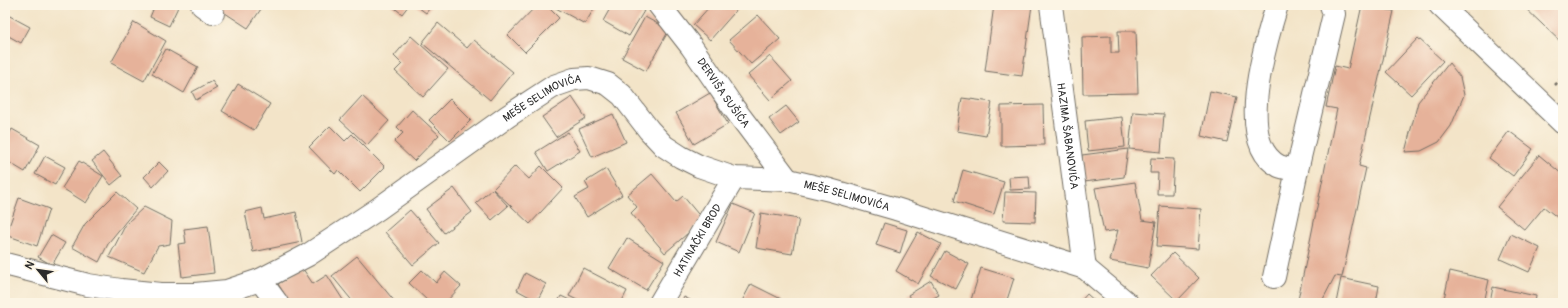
<svg xmlns="http://www.w3.org/2000/svg" width="1568" height="308" viewBox="0 0 1568 308" font-family="Pangolin,sans-serif">
	<rect width="100%" height="100%" fill="#fcf5e5"/>
	<filter id="ink" filterUnits="userSpaceOnUse"><feTurbulence type="fractalNoise" baseFrequency=".025" numOctaves="2"/><feDisplacementMap in="SourceGraphic" scale="8" xChannelSelector="R" yChannelSelector="G"/><feConvolveMatrix kernelMatrix="1 2 1 2 8 2 1 2 1" color-interpolation-filters="sRGB"/></filter>
	<filter id="wash" filterUnits="userSpaceOnUse"><feTurbulence type="fractalNoise" baseFrequency=".012" numOctaves="4" result="noise"/><feDisplacementMap in="SourceGraphic" scale="16" xChannelSelector="R" yChannelSelector="G"/><feGaussianBlur stdDeviation="0.9" result="paint"/><feColorMatrix in="noise" values="0 0 0 0 0 0 0 0 0 0 0 0 0 0 0 0 0 1.4 0 .05"/><feComposite in="paint" operator="in"/></filter>
	<g filter="url(#wash)">
		<rect width="100%" height="100%" fill="#f3e4c8"/>
		<g id="blocks">
			<path fill="#e6b29a" d="M155,5h24l-10,21 -19,-9z
				M222,5h34l5,4 -13,19 -29,-19z
				M391,5h18l-7,9z
				M415,5h17l-6,8z
				M537,5h9l13,13 -34,34 -17,-17z
				M555,5h41l-11,19 -31,-17z
				M612,5h22l10,6 -15,25 -26,-15z
				M711,5h30l-31,35 -17,-15z
				M994,5h38l-10,71 -37,-5z
				M1362,5l32,6 -35,155 7,2 -24,109 -7,-1 -14,27 -23,-3 39,-191 -11,-2 9,-41 13,3z
				M1522,5h41v39z
				M6,14l24,13 -9,16 -16,-9v-17z
				M758,15l22,24 -29,25 -22,-24z
				M645,17l24,13 -23,41 -24,-13z
				M134,22l32,19 -22,40 -33,-18z
				M438,23l29,25 7,-8 39,32 -23,28 -68,-57z
				M1118,31h18l2,62 -55,1 -1,-57 29,-1v17h8z
				M411,36l37,33 -25,28 -28,-26 7,-7 -8,-8z
				M1418,38l25,23 -32,34 -25,-23z
				M166,49l32,18 -14,26 -32,-19z
				M770,56l22,25 -22,19 -22,-25z
				M1449,63l11,14 4,18 -13,31 -12,16 -18,9 -16,1 13,-50z
				M212,81l5,7 -21,12 -4,-8z
				M238,84l32,20 -16,26 -32,-19z
				M1210,91l27,6 -10,45 -26,-6z
				M710,93l18,31 -34,20 -18,-31z
				M362,96l27,25 -22,24 -27,-25z
				M572,97l14,21 -30,19 -14,-20z
				M962,98l30,4 -6,34 -29,-5z
				M450,99l21,21 -21,21 -21,-21z
				M1043,105l1,40 -43,1v-40z
				M786,106l13,16 -18,13 -12,-16z
				M412,110l27,25 -25,26 -20,-19 9,-9 -6,-6z
				M1133,112l31,2 -3,38 -32,-3z
				M613,114l13,28 -34,15 -13,-28z
				M1122,117l3,30 -37,4 -3,-30z
				M330,126l15,15 7,-7 33,33 -25,25 -22,-22 -3,4 -26,-27z
				M12,129l28,16 -15,27 -20,-12v-18z
				M1509,131l24,18 -20,27 -24,-18z
				M568,132l12,19 -32,20 -12,-19z
				M1128,149l-4,28 -40,5 -2,-27z
				M103,152l19,24 -11,9 -19,-24z
				M1539,155l24,20v45l-1,1 -18,-14 -19,23 -28,-23z
				M45,156l20,11 -10,18 -20,-11z
				M1151,158l23,1 -2,35h-15l1,-21h-8z
				M79,161l24,15 -17,27 -24,-15z
				M159,162l9,9 -15,16 -9,-10z
				M515,166l14,13 12,-13 22,22 -33,36 -37,-35z
				M606,169l16,26 -35,22 -12,-20 14,-8 -4,-7z
				M963,170l41,12 -10,32 -40,-13z
				M652,174l24,28 7,-6 20,24 -38,33 -34,-40 6,-6 -10,-12z
				M1029,176l1,13 -20,1 -1,-13z
				M1135,182l7,38 14,2 -8,46 -38,-7 8,-31 -14,2 -9,-44z
				M454,188l18,24 -28,21 -18,-24z
				M492,189l16,17 -16,14 -16,-17z
				M117,192l19,17 -27,33 -10,20 -27,-15 13,-23z
				M1005,192l31,1 -1,29 -32,-1z
				M19,198l30,11 -12,37 -31,-11z
				M733,204l22,9 -16,39 -23,-10z
				M1160,206l41,3 -3,40 -41,-3z
				M144,207l28,14 -2,23 -12,2 -14,26 -35,-15 17,-33z
				M262,208l2,11 32,-7 6,30 -49,10 -8,-40z
				M410,210l29,33 -26,22 -28,-33z
				M761,213l38,6 -7,35 -36,-6z
				M884,223l23,7 -7,23 -24,-8z
				M208,226l6,47 -32,4 -4,-33 8,-1 -2,-14z
				M918,232l23,12 -23,40 -22,-13z
				M1511,234l29,14 -11,24 -29,-13z
				M51,235l14,8 -13,22 -14,-8z
				M627,238l37,23 -18,29 -37,-22z
				M945,251l24,13 -13,25 -25,-13z
				M1173,253l26,25 -22,23 -26,-25z
				M357,256l39,47h-42l-22,-27z
				M583,268l44,23 -6,12h-38l-14,-7z
				M981,268l33,10 -8,25h-36z
				M303,269l10,15 14,-9 18,28h-55l-12,-19z
				M422,270l14,13 9,-11 16,14 -16,17h-15l-21,-20z
				M1450,271l39,9 -5,23h-41z
				M525,273l21,11 -9,17 -20,-11z
				M1341,278l38,8 -3,17h-40z
				M931,281l8,14 -15,8h-11l-5,-8z
				M751,284l30,15 -2,4h-38z
				M1493,287l43,9 -1,7h-45z
				M1087,294l10,9h-18z
				M561,296l15,7h-19z
				M684,297l12,6h-15z"/>
		</g>
	</g>
	<g filter="url(#ink)">
		<use href="#blocks" fill-opacity="0" stroke="#716c62" stroke-width="1"/>
		<g fill="none" stroke-linecap="round" stroke-linejoin="round">
			<defs>
				<g id="minor">
					<path d="M202,5l11,8"/>
					<path id="s1" d="M659,5l32,41 42,61 55,73"/>
					<path id="s2" d="M1051,5l34,263"/>
					<path d="M1277,5c-11,36 -43,138 2,161 5,2 13,3 18,4"/>
					<path d="M1440,5l123,118"/>
					<path id="s3" d="M5,264l83,21 33,5 40,4h34l32,-3 33,-11 48,-25 70,-46 130,-93 46,-30 20,-7 15,-1 19,6 14,11 27,35 15,16 17,11 18,9 35,12 54,2 42,10 66,19 189,59 42,35"/>
					<path d="M1274,277l23,-107 37,-156 -3,-9"/>
					<path d="M260,280l17,23"/>
					<path id="s4" d="M660,303l74,-125"/>
				</g>
			</defs>
			<use href="#minor" stroke="#716c62" stroke-width="24"/>
			<path stroke="#716c62" stroke-width="2.5" stroke-dasharray="3 3" stroke-linecap="butt" d="M1555,85l8,-8"/>
			<use href="#minor" stroke="#fff" stroke-width="22"/>
		</g>
	</g>
	<g text-anchor="middle" stroke-width="3" stroke-linejoin="round" paint-order="stroke">
		<g font-size="11" fill="#2b2b2b" stroke="#fcf5e5">
			<text dy="4" stroke="none"><textPath href="#s1" startOffset="109">DERVIŠA SUŠIĆA</textPath></text>
			<text dy="4" stroke="none"><textPath href="#s3" startOffset="597">MEŠE SELIMOVIĆA</textPath></text>
			<text dy="4" stroke="none"><textPath href="#s2" startOffset="132">HAZIMA ŠABANOVIĆA</textPath></text>
			<text dy="4" stroke="none"><textPath href="#s3" startOffset="945">MEŠE SELIMOVIĆA</textPath></text>
			<text dy="4" stroke="none"><textPath href="#s4" startOffset="73">HATINAČKI BROD</textPath></text>
		</g>
	</g>
	<rect width="1568" height="308" fill="none" stroke="#fcf5e5" stroke-width="20"/>
	<g transform="translate(38 270) rotate(299)" stroke="#fcf5e5" stroke-width="3" paint-order="stroke">
	<path d="M0-3L7 15L0 10L-7 15Z" fill="#2b2b2b"/>
	<text y="-6" font-size="11" font-weight="bold" text-anchor="middle" fill="#2b2b2b">N</text>
	</g>
</svg>
